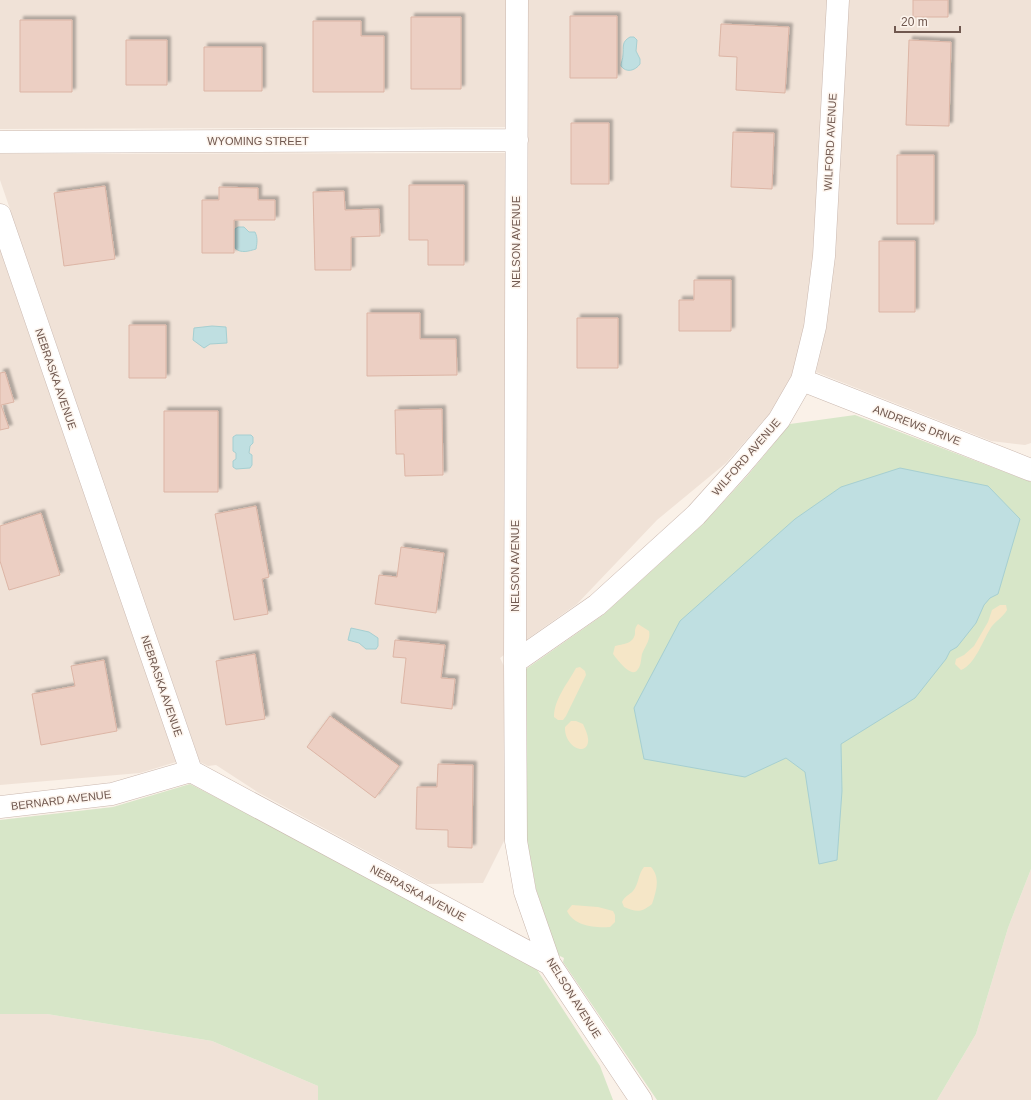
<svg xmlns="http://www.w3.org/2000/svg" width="1031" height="1100" viewBox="0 0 1031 1100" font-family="Arial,sans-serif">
	<defs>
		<filter id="shadow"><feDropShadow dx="3.5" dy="-3.5" stdDeviation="1" flood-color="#0004"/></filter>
	</defs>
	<rect width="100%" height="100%" fill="#faf1e8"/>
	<path fill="#f0e2d7" d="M0,0h506v127l-506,2z
		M528,0h299l-14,255 -9,70 -12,50 -21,37 -45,51 -69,57 -80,84 -51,36z
		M849,0h182v443l-6,2 -34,-4 -175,-69 10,-43 9,-72z
		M506,153l-2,502 -4,3 4,8 1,173 -22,44 -56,1 -168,-91 -43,-28 -8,1 -8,-4 -200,-582v-26z
		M0,250l176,512 -36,11 -140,12z
		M1031,869v231h-94l39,-66 32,-106z
		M0,1014h47l165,27 106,45v14h-318z"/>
	<path fill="#d7e6c8" d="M855,415l176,67v387l-23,59 -32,106 -39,66h-280l-94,-138 1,-4 -6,-3 -22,-66 -9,-49 -1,-171 77,-54 100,-91 45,-49 42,-51z
		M190,784l342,178 68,104 13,34h-295v-14l-106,-45 -165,-27h-47v-194l113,-13z"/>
	<path fill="#f5e6c7" d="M1000,605h6l1,5c-4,7 -10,10 -15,16 -9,13 -16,38 -31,44l-6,-6 1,-5 8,-4 10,-9 14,-24 4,-12z
		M638,624l11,7c2,9 -4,15 -7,23 -1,5 -1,12 -4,15 -6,11 -21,-10 -25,-15l2,-8c8,-2 18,-2 20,-12 0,-5 0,-6 3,-10z
		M580,667l5,4 1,4 -20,41 -3,4h-5l-4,-3c0,-18 14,-34 22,-49z
		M571,721h5l7,3c2,5 6,12 5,18 -2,15 -24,4 -23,-15z
		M644,867h7c10,11 5,25 1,37 -11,9 -16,8 -28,3l-2,-5c3,-6 7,-7 11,-11 6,-7 5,-17 11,-24z
		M572,905l26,2 15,4 2,4v7l-5,5c-16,1 -36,-1 -43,-16z"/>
	<path fill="#bfdfe1" stroke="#a6cfd1" d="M630,37h4l3,3 -1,11 4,8v5c-5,7 -14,9 -19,2 0,-4 2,-7 2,-11 1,-8 -2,-13 7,-18z
		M238,227h6l5,5h6c3,6 2,11 1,17 -7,2 -15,5 -21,-1v-19z
		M212,326l14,1 1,16 -17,1 -6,4 -11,-8 1,-12z
		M236,435h15l2,2v6l-3,3 -1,7 3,2v10l-2,3 -14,1 -3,-2v-6l3,-2v-6l-3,-2v-14z
		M900,468l88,18 32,33 -22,75 -8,4 -6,7 -8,18 -19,24 -7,4 -4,8 -31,39 -74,46 1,47 -5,69 -18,4 -14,-92 -19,-14 -41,19 -101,-18 -10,-51 46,-87 115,-102 46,-32z
		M351,628l18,4 9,6v8l-2,3h-10l-7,-6 -11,-3z"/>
	<path fill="#eccfc3" stroke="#dcb5a5" filter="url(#shadow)" d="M913,0h35v17h-35z
		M570,16h47v62h-47z
		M411,17h50v72h-50z
		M20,20h52v72h-52z
		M313,21h48v15h23v56h-71z
		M721,24l68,3 -4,66 -49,-3 1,-33 -18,-1z
		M126,40h41v45h-41z
		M909,40l42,2 -2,84 -43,-1z
		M204,47h58v44h-58z
		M571,123h38v61h-38z
		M733,132l41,1 -2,56 -41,-2z
		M897,155h37v69h-37z
		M409,185h55v80h-36v-25h-19z
		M105,186l10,73 -51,7 -10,-73z
		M219,187l39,1v12h17v20h-41v33h-32v-53h17z
		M344,191l1,19 34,-1 1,27 -29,1v33h-36l-2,-78z
		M879,241h36v71h-36z
		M694,280h37v51h-52v-31h15z
		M367,313h53v26h36l1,36 -90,1z
		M577,318h41v50h-41z
		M129,325h37v53h-37z
		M5,372l9,30 -13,3 8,23 -9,2v-57z
		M442,409l1,66 -38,1 -1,-22h-8l-1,-44z
		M164,411h54v81h-54z
		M256,506l13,71 -7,2 6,35 -34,6 -19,-106z
		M41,513l19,62 -51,15 -9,-29v-35z
		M401,547l43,6 -8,60 -61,-9 4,-29 18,2z
		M395,640l50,5 -4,33 14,1 -3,30 -51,-6 5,-45 -13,-1z
		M255,654l10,65 -39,6 -10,-64z
		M104,660l13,71 -76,14 -9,-51 43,-8 -4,-20z
		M330,716l69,50 -24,32 -68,-51z
		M438,764l35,1 -1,83 -24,-1v-17l-32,-1 1,-42h20z"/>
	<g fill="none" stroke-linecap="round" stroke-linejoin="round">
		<defs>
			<path id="street" d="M517,0l-2,662 1,179 9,51 25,72 91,136
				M0,142l517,-2
				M0,215l191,556 359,193
				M802,380l229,90
				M515,662l82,-57 99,-90 44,-49 39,-46 23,-40 13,-53 9,-71 14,-256
				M0,807l112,-13 79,-23"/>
		</defs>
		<use href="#street" stroke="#cab8af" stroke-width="23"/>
		<use href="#street" stroke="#fff" stroke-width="22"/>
	</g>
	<g text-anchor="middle" stroke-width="3" stroke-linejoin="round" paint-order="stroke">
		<g font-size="11" fill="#70584f" stroke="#fdf5ee">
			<text x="258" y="145">WYOMING STREET</text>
			<text transform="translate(830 142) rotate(-87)" y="4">WILFORD AVENUE</text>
			<text transform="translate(516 242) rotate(-90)" y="4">NELSON AVENUE</text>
			<text transform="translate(56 379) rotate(71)" y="4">NEBRASKA AVENUE</text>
			<text transform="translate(917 425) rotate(21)" y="4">ANDREWS DRIVE</text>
			<text transform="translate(746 457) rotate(-49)" y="4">WILFORD AVENUE</text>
			<text transform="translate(515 566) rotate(-90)" y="4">NELSON AVENUE</text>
			<text transform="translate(162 686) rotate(71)" y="4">NEBRASKA AVENUE</text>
			<text transform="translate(61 800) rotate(-7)" y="4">BERNARD AVENUE</text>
			<text transform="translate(418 893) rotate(28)" y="4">NEBRASKA AVENUE</text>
			<text transform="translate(574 998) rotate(58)" y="4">NELSON AVENUE</text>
		</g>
	</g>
	<path d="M895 26v6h65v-6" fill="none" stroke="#70584f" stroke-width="2"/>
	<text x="901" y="26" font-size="12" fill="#70584f" stroke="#fdf5ee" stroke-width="3" paint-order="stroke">20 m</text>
</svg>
